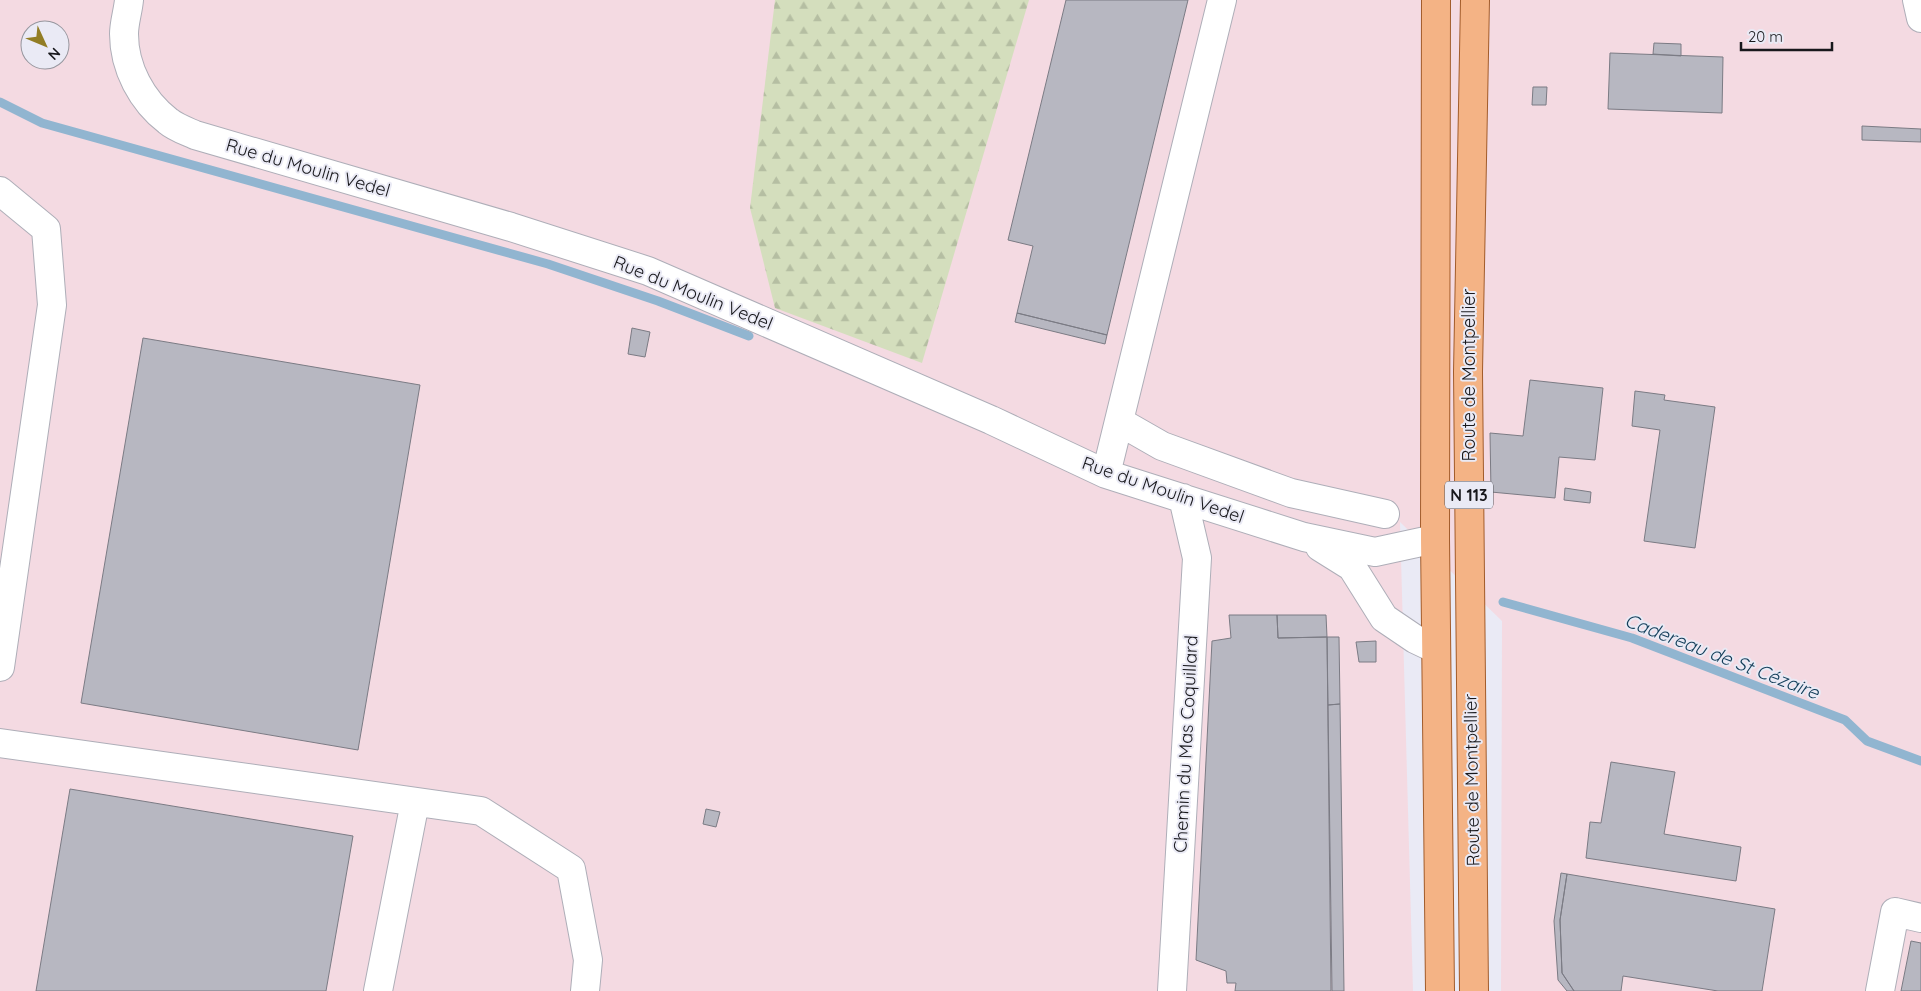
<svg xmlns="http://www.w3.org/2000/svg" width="1921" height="991" viewBox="0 0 1921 991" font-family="Quicksand,sans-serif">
	<defs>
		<pattern id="forest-firs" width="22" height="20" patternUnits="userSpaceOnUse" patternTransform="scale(1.25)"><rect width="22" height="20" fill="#d4debd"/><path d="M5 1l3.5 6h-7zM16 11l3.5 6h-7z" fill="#b5bea2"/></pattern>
	</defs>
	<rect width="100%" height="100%" fill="#eaeaf5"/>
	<path fill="#f4dae2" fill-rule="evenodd" d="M0,0h1921v991h-420l1,-370 -102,-99 13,469h-1413zM30,30h30v30h-30z"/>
	<path fill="url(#forest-firs)" d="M775,0h254l-107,363 -147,-55 -25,-100z"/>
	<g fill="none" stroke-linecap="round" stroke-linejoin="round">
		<path stroke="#91b5d0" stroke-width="9" d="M0,102l42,21 506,141 110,37 91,35
			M1503,602l129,36 213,82 22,21 54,20"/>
	</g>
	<path fill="#b7b7c1" stroke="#7b7b84" d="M1066,0h122l-81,335 -90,-22 16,-67 -25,-6z
		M1654,43l27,1v12l-28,-2z
		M1610,53l113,4 -1,56 -114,-4z
		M1533,87h14l-1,18h-14z
		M1862,126l59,3v13l-59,-2z
		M1017,313l90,22 -2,9 -90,-22z
		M632,328l18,4 -5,25 -17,-3z
		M143,338l277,47 -62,365 -277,-47z
		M1530,380l73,8 -8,72 -36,-3 -4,41 -64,-6 -1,-59 33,3z
		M1635,391l30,4 -1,5 51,7 -20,141 -51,-7 16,-111 -28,-4z
		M1565,488l26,4 -1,11 -26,-3z
		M1229,615h48l1,23 49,-1 4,354h-96l1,-8h-9l-1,-12 -30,-11 16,-319 19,-3z
		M1277,615h49l1,22 -49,1z
		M1327,637h12l1,67 -12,1z
		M1376,641v21h-17l-3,-20z
		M1340,704l4,287h-12l-4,-286z
		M1611,762l64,10 -11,62 77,13 -5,34 -150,-23 4,-36 11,1z
		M70,789l283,47 -27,155h-290z
		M706,809l14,3 -4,15 -13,-3z
		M1561,873l6,1 -7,46 2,53 12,18h-7l-9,-11 -4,-59z
		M1567,874l208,35 -13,82h-44l-95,-15 -2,15h-47l-12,-18 -2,-53z
		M1911,941l10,2v48h-20z"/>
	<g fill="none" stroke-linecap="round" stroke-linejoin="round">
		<defs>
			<path id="minor" d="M129,0c-1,11 -5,23 -5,34 0,34 18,67 44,87 7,6 18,10 27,14l316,92 137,44 343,149 115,54 198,63 71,15 60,-13
				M1917,0l4,18
				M0,191l46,38 6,76 -52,362
				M1120,422l42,24 129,47 94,21
				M1106,474l116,-474
				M1320,547l32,20 32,51 31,21 21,10
				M0,743l481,68 90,58 17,91 -3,31
				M378,991l37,-189
				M1172,991l25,-433 -14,-60
				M1880,991l15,-79 26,6"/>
			<path id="major" d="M1436,0l-1,539 5,452
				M1474,991l-6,-619 7,-372"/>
		</defs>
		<use href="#minor" stroke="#aeaeb8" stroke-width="30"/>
		<use href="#major" stroke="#a25c2b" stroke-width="30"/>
		<use href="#minor" stroke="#fff" stroke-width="28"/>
		<use href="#major" stroke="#f4b385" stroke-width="28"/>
	</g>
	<g text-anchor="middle" stroke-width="4" stroke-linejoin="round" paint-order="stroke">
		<rect fill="#eaeaf5" stroke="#57575d" stroke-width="1" x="1445" y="481.5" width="48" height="27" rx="4"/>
		<g font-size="16" font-weight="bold" fill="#18181c">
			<text x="1469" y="501">N 113</text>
		</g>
		<g font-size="18" fill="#18181c" stroke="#eaeaf5">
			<text transform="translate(308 168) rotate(16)" y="6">Rue du Moulin Vedel</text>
			<text transform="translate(693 293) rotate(22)" y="6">Rue du Moulin Vedel</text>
			<text transform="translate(1469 375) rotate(-90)" y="6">Route de Montpellier</text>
			<text transform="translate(1163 490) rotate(19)" y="6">Rue du Moulin Vedel</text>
			<text transform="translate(1186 744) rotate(-87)" y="6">Chemin du Mas Coquillard</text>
			<text transform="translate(1472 780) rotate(-91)" y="6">Route de Montpellier</text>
		</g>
		<g font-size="19" font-style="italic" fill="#113c58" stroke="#eaeaf5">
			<text transform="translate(1722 656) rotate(21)" y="7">Cadereau de St Cézaire</text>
		</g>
	</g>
	<g transform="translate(45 45) rotate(134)"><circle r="24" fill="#eaeaf5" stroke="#96969e"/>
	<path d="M0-4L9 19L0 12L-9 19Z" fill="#927d24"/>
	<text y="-8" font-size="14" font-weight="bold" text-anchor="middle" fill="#18181c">N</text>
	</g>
	<path d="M1741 42v8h91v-8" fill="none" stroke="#18181c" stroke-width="2.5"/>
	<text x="1748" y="42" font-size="15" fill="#18181c" stroke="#eaeaf5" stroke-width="4" paint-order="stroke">20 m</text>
</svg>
